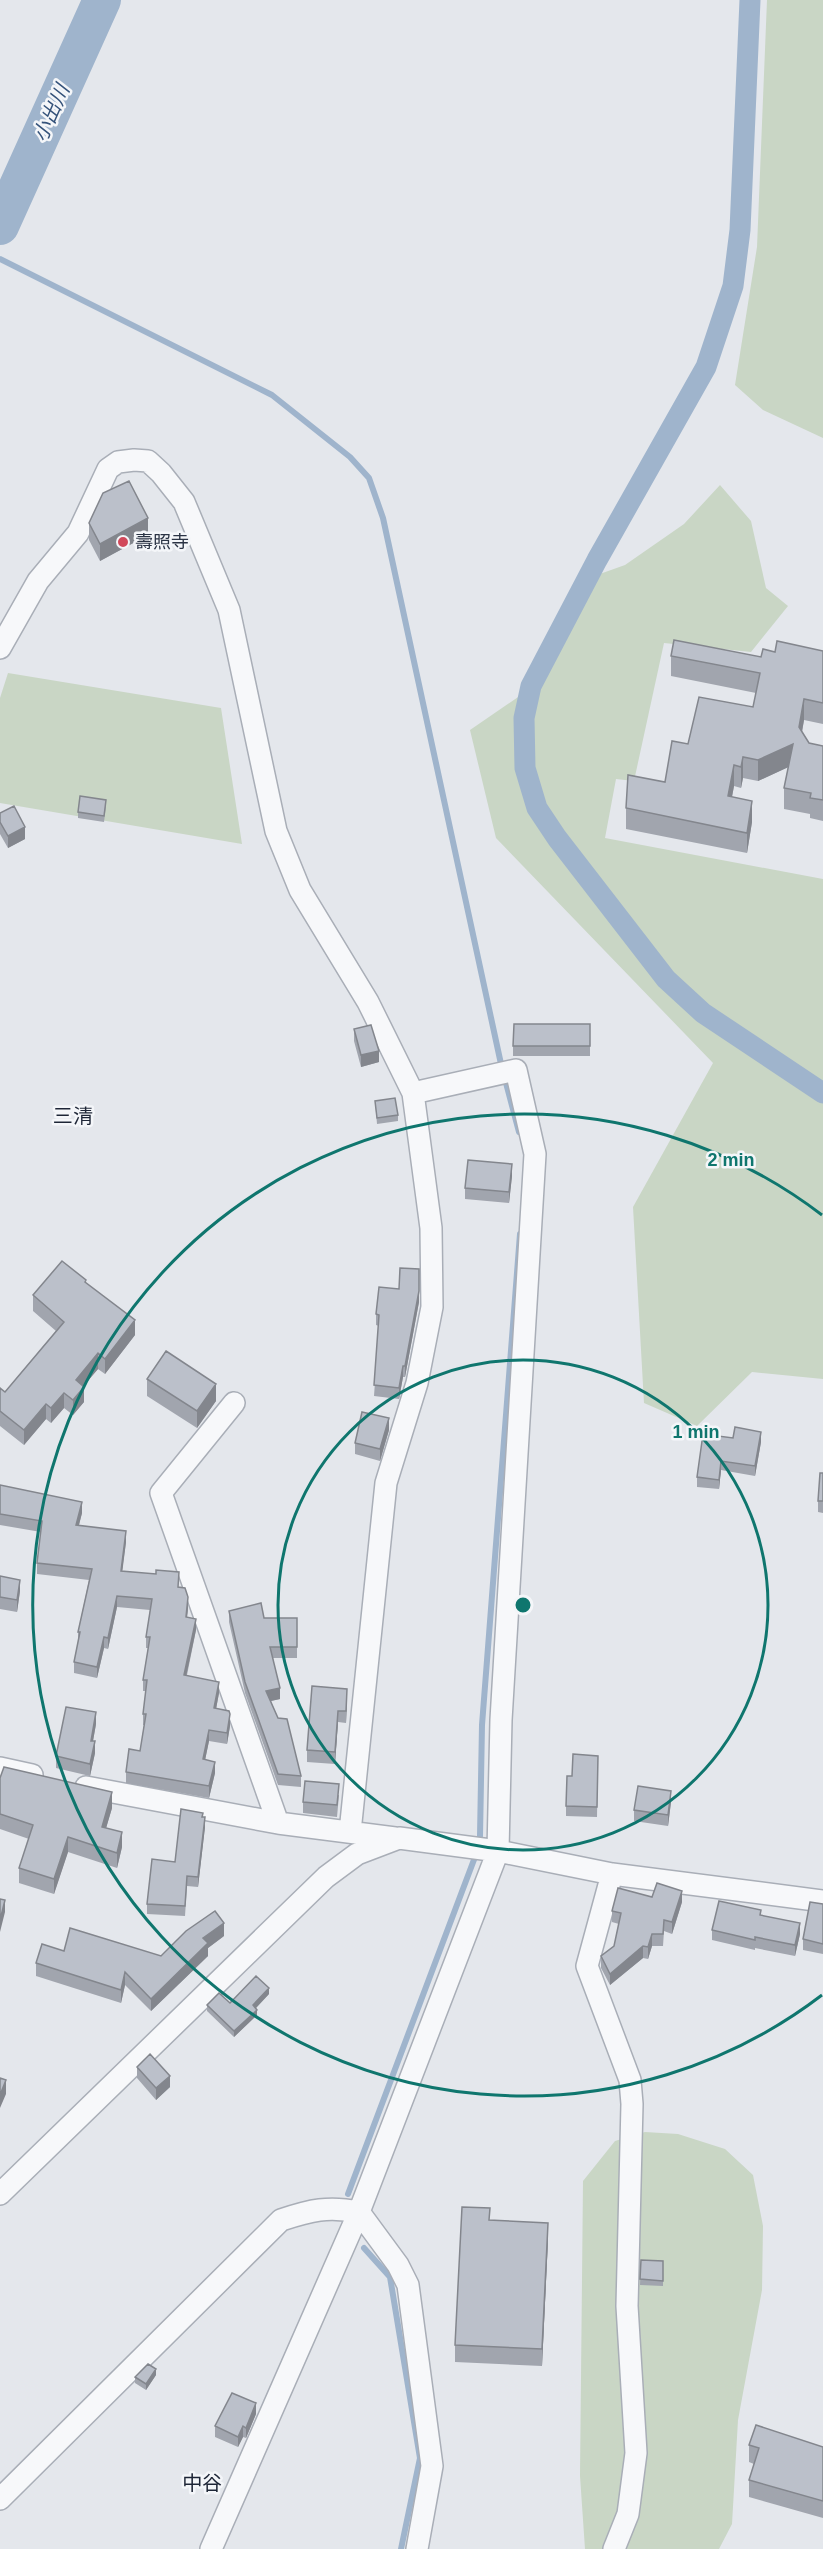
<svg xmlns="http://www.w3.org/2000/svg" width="823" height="2549" viewBox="0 0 823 2549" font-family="Helvetica,'Noto Sans JP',sans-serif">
	<rect width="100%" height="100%" fill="#e4e7ec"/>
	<path fill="#c9d6c5" d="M767,0h56v438l-60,-28 -28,-25 22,-138z
		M720,485l31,36 15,67 22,18 -37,46 -87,-9 -30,138 -18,-2 -11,59 218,41v500l-71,-7 -55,54 -53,-23 -11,-196 80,-144 -217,-225 -26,-108 67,-46 60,-109 28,-10 59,-41z
		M8,673l213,35 21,136 -242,-41v-105z
		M645,2132l33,2 47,15 28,26 10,51 -1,64 -24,130 -6,104 -13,25h-134l-5,-73 3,-295 32,-40z"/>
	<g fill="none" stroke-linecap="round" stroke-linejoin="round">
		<path stroke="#9fb4cc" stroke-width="6" d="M0,259l272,136 78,62 19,21 14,40 118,546 18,68
			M348,2194l127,-337 5,-21 2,-111 38,-491
			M364,2248l26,29 30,181 -19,91"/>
		<path stroke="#9fb4cc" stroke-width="21" d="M750,0l-10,230 -7,56 -27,81 -109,193 -66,126 -7,32 1,50 12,40 20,30 109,141 37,34 120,80"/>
		<path stroke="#9fb4cc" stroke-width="38" d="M0,226l102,-226"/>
		<defs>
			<path id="street" d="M0,648l38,-67 40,-48 30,-64 10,-7 16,-2 14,1 13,12 23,29 45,108 47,221 24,59 68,112 45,91 18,135 1,79 -15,76 -31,100 -36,349
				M234,1403l-73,90 117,330
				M0,1768l32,7
				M86,1787l192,36 117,15
				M612,1874l-25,92 43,114 2,24 -5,202 9,147 -8,61 -14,35
				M0,2194l326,-317 31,-23 42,-16 99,13 114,23 211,27
				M0,2499l281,-279c30,-10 47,-14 78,-8l39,53 10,20 24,181 -15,83
				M211,2549l148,-337 139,-361 3,-131 34,-566 -19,-84 -103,23"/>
		</defs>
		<use href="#street" stroke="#a9aeb7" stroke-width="24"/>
		<use href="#street" stroke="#f7f8fa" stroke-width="21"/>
	</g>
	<path fill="#a1a5ae" d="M89,523l59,12 -48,26 -11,-21z
		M823,651v73l-19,-4 -2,12 7,11 14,3v75l-13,-3v-4l-26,-5v-21l4,-21 -30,14 -15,-3 -2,10 -7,-2 -2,11 20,25 -5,31 -121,-24v-21l39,-26 23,-38 65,-37 3,-14 -85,-17v-20l90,1 14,-5z
		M106,806l-2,16 -26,-4v-6z
		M0,813l25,26 -17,9 -8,-14z
		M590,1024v32h-77v-10z
		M354,1029l25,33 -18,5 -7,-26z
		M375,1101l23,14v6l-21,3z
		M512,1176l-3,27 -44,-4v-11z
		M419,1269v33l-14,75h-2l-4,22 -25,-3 5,-70 -3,-1v-11l23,-25z
		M86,1283l49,52 -30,39 -7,-5 -15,17 1,16 -11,13 -9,-7 -13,15 -5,-4 -22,26 -24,-19v-38l5,4 51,-61 -23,-20v-16z
		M147,1379l69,22 -19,27 -50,-32z
		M389,1430l-9,31 -25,-7v-11z
		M703,1434l58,8 -6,34 -34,-6 -2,19 -22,-2v-10z
		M823,1473v40l-5,-1v-11z
		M0,1485l82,28 -3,12 47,17 -4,29 57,16 9,21 -1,9 9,13 -9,45 32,18 -3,16 14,17 -3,18 -18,-3 -4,19 10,13 -6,25 -83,-15v-11l14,-21 4,-26h-1v-11l3,-23h-3v-11l5,-32h-2v-11l4,-27 -33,-3 -9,42 -4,-1 -7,30 -23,-5v-11l4,-20v-10l11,-52 -52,-6v-11l4,-31 -41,-7z
		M0,1576l20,15 -3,21 -17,-3z
		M229,1611l35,7h33v40h-24l7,41 -9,2 30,75v11l-23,-2 -33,-92 -16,-71z
		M347,1700l-1,23 -8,-1 -3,42 -28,-2v-12z
		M96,1724l-3,17 2,12 -5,23 -34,-8v-12z
		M598,1756l-1,61 -31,-1v-10l6,-30z
		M0,1778l112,30 -6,20 16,19 -5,21 -49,-16 -14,42 -35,-11v-15l10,-29 -29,-10z
		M339,1795l-2,22 -34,-4v-11z
		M671,1802l-3,24 -34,-5v-11z
		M203,1817l2,10 -7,60 -11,-1 -2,30 -38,-2v-10l28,-42z
		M652,1897l30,5 -10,32 -8,-3 -1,15h-11l-4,13 -5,-1 -33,27 -9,-17v-12l13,-10 5,-22 -7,-2v-11z
		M823,1904v50l-20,-4v-11z
		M761,1915l39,19 -5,22 -40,-8v2l-43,-10v-10z
		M224,1936l-16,12v8l-57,55 -26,-26 -4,18 -85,-27v-13l28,-12 97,5z
		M269,1994l-13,14 1,7 -23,22 -27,-26v-6l23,-2z
		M137,2067l33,20 -14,13 -19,-22z
		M490,2220l58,20 -6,126 -87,-4v-17z
		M641,2260l22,1v25l-23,-1z
		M156,2375l-10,15 -11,-7v-6z
		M256,2414l-10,24 -3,-1 -5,10 -23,-10v-11z
		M749,2445l74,2v71l-74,-21v-17l5,-16 -5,-2z"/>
	<path fill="#83868d" d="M148,518v17l-48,26v-17z
		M804,699v21l-5,28v-21z
		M793,744v21l-35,16v-21z
		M743,757v21l-2,10v-21z
		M734,765v21l-6,31v-21z
		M752,801v21l-5,31v-20z
		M25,827v12l-17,9v-12z
		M379,1051v11l-18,5v-12z
		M512,1164v12l-3,27v-11z
		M419,1291v11l-14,75v-11z
		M135,1320v15l-30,39v-15z
		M98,1353v16l-22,26v-15z
		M403,1366v11l-4,22v-11z
		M216,1384v17l-19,27v-17z
		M84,1387v15l-11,13v-15z
		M64,1393v15l-13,15v-15z
		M46,1404v15l-22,26v-15z
		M389,1418v12l-9,31v-12z
		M761,1432v10l-6,34v-10z
		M721,1461v9l-2,19v-9z
		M82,1502v11l-6,23v-11z
		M126,1531v11l-5,40v-11z
		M20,1580v11l-3,21v-12z
		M117,1596v11l-9,42v-11z
		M188,1597v11l-2,20v-11z
		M196,1619v11l-12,56v-11z
		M104,1637v11l-7,30v-11z
		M219,1682v11l-5,27v-12z
		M280,1688v11l-14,3v-11z
		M347,1689v11l-1,23v-12z
		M338,1711v11l-3,42v-12z
		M96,1712v12l-5,28v-11z
		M230,1714v12l-3,18v-11z
		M209,1730v11l-6,29v-11z
		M95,1741v12l-5,23v-12z
		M215,1762v11l-6,25v-12z
		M671,1791v11l-3,24v-11z
		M112,1792v16l-10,34v-15z
		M205,1817v10l-7,60v-10z
		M122,1832v15l-5,21v-15z
		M68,1837v15l-14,42v-15z
		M682,1891v11l-10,32v-12z
		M5,1900v12l-5,20v-12z
		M224,1923v13l-16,12v8l-57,55v-12l52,-61z
		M800,1923v11l-5,22v-11z
		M652,1934v12l-4,13v-12z
		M643,1946v12l-33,27v-11z
		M125,1972v13l-4,18v-13z
		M269,1988v6l-16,17v-6z
		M257,2010v5l-23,22v-6z
		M170,2076v11l-14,13v-12z
		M6,2080v14l-6,14v-13z
		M548,2223v17l-6,126v-17z
		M156,2369v6l-10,15v-6z
		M256,2403v11l-10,24v-10z
		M243,2426v11l-5,10v-10z"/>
	<path fill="#bbc0ca" stroke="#83868d" stroke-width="1.5" d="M129,481l19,37 -48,26 -11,-21 14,-30z
		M674,640l87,17 2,-8 12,3 2,-11 46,10v52l-19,-4 -5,28 10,16 14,3v54l-13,-2 1,-5 -27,-5 9,-44 -35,16 -15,-3 -2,10 -7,-2 -6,31 24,5 -5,32 -121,-25 2,-33 37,7 7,-41 16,3 11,-47 54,10 7,-34 -89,-17z
		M80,796l26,4 -2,16 -26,-4z
		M14,806l11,21 -17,9 -8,-14v-9z
		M514,1024h76v22h-77z
		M371,1025l8,26 -18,4 -7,-26z
		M395,1098l3,17 -21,3 -2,-17z
		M468,1160l44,4 -3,28 -44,-4z
		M62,1261l24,19 -1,2 50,38 -30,39 -7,-6 -22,27 8,7 -11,13 -9,-7 -13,15 -5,-4 -22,26 -24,-19v-23l5,4 59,-70 -31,-27z
		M400,1268l19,1v22l-14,75h-2l-4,22 -25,-3 5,-70 -3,-1 3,-27 20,2z
		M166,1351l50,33 -19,27 -50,-32z
		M362,1412l27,6 -9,31 -25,-6z
		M735,1427l26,5 -6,34 -34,-5 -2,19 -22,-3 6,-43 30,4z
		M820,1473h3v28h-5z
		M0,1485l82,17 -6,23 50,6 -5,40 35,3v-4l23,2 -1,15 7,1 3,9 -2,20 10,2 -12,56 35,7 -5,26 15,3 1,3 -3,19 -18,-3 -6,29 12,3 -6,24 -83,-14 3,-23 11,2 6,-37h-3l4,-34h-4l7,-43h-4l6,-38 -35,-3 -9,42 -4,-1 -7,30 -23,-5 6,-30h-2l14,-63 -55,-6 5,-42 -42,-7z
		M0,1576l20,4 -3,20 -17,-3z
		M261,1603l3,15h33v29h-27l10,41 -14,3 12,27 9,1 14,57 -23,-2 -33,-92 -16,-71z
		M312,1686l35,3 -1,22h-8l-3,41 -28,-2z
		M66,1707l30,5 -5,29h4l-5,23 -34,-8z
		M573,1754l25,2 -1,51 -31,-1 1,-30h5z
		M4,1767l108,25 -10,35 20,5 -5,21 -49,-16 -14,42 -35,-11 14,-43 -33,-11v-36z
		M305,1781l34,3 -2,21 -34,-3z
		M638,1786l33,5 -3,24 -34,-5z
		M181,1809l22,4 -1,4h3l-7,60 -11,-1 -2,30 -38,-2 5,-45 23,3z
		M657,1883l25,8 -10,31 -8,-2 -1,14h-11l-4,13 -5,-1 -33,28 -9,-18 13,-10 7,-33 -9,-2 6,-23 34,9z
		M0,1899l5,1 -5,20z
		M719,1901l42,9 -1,5 40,8 -5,22 -40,-8v3l-43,-10z
		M810,1902l13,2v40l-20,-5z
		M215,1911l9,12 -21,15 5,5 -57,56 -26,-27 -4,18 -85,-27 6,-19 22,7 6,-23 91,28 25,-25z
		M256,1976l13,12 -16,17 4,5 -23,21 -27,-26 12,-12 11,10z
		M150,2054l20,22 -14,12 -19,-21z
		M0,2078l6,2 -6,15z
		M462,2207l28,1 -1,12 59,3 -6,126 -87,-4z
		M641,2260l22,1v20l-23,-2z
		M148,2364l8,5 -10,15 -11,-7z
		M232,2393l24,10 -10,25 -3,-2 -5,11 -23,-11z
		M756,2425l67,22v54l-74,-21 10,-32 -10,-3z"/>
	<g fill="none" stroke="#0f766e" stroke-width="3">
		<circle cx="523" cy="1605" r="245"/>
		<path d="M822 1995A491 491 0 1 1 822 1215"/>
	</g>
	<circle fill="#d1495b" stroke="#f4f6f9" stroke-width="2" cx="123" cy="542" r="6"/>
	<g text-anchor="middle" stroke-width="5" stroke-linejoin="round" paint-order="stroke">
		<g font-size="18" fill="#2b3445" stroke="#f4f6f9" text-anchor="start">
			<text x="135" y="548">壽照寺</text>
		</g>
		<g font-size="20" font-style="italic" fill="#34527a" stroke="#f4f6f9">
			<text transform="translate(51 113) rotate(-66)" y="7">小出川</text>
		</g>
		<g font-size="20" fill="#1d2536" stroke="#f4f6f9">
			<text x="73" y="1123">三清</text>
			<text x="202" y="2490">中谷</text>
		</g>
	</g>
	<circle cx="523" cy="1605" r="9" fill="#0f766e" stroke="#f4f6f9" stroke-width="3"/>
	<g font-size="18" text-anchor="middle" font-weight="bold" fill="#0f766e" stroke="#f4f6f9" stroke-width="5" stroke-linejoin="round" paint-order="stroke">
		<text x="731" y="1166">2 min</text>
		<text x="696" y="1438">1 min</text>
	</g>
</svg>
